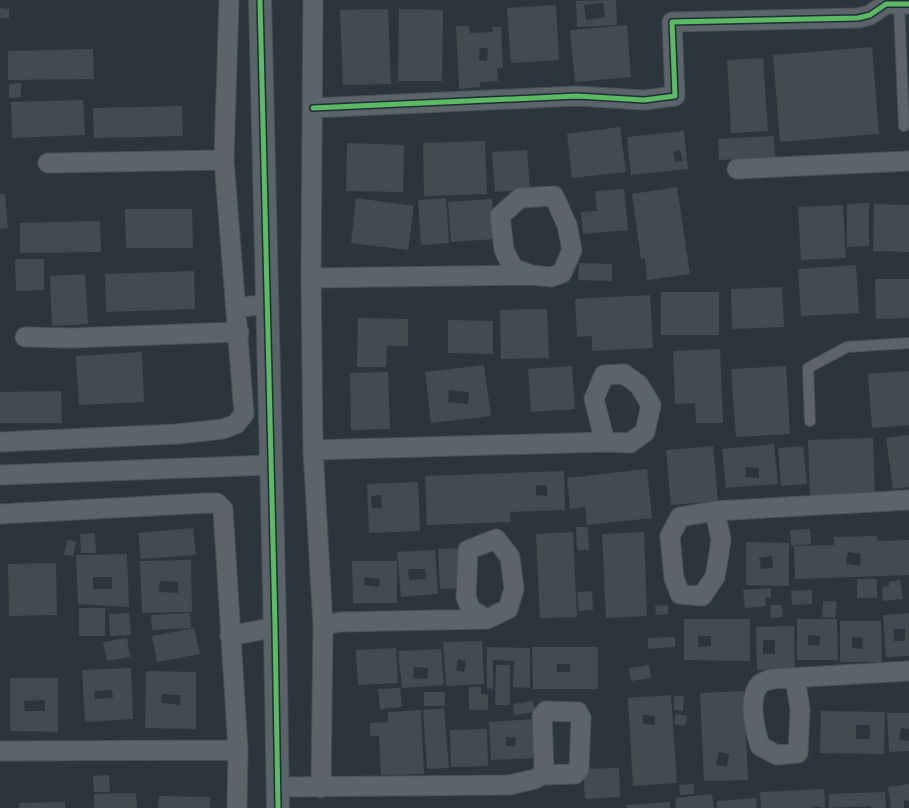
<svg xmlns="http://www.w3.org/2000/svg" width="909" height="808" viewBox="0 0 909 808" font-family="Mulish,sans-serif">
	<rect width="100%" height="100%" fill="#2b363c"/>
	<path fill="#424b50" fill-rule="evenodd" d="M616,0l1,25 -40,2 -1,-26zM603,3l2,14 -19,3 -2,-15z
		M556,5l3,55 -48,3 -4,-55z
		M0,8l9,1v9h-9z
		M388,9l3,75 -48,1 -3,-75z
		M399,9l44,1 -1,71h-44z
		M627,25l4,52 -56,5 -5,-52z
		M456,26h13l1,7 23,-1 -1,-5h9l2,41h-6l1,13 -18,1v5l-21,2zM480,48h8l-1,13 -8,-1z
		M872,47l7,87 -99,8 -7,-87z
		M93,49l1,30 -86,1v-29z
		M763,58l5,73 -37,2 -4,-73z
		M21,83v14l-12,1v-14z
		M83,100l2,35 -73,3 -1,-36z
		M182,106l1,30 -89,2 -1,-30z
		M620,127l6,45 -54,6 -5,-44z
		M684,131l4,38 -57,6 -4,-38zM680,150l3,11 -8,1 -2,-10z
		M774,136l1,21 -56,3 -1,-21z
		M485,141l2,53 -63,2 -1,-53z
		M347,143l57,2 -1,47 -57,-1z
		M527,150l3,39 -35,3 -3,-40z
		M677,187l13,87 -43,6 -2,-22 -4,1 -9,-65z
		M624,189l4,41 -45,4 -2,-22 16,-1 -2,-20z
		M0,194h5l3,34 -8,1z
		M356,198l58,8 -6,44 -57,-7z
		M446,198l3,45 -28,2 -3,-45z
		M492,199l3,40 -44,3 -3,-40z
		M869,203v43l-22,1v-43z
		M874,204l35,1v47l-36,-1z
		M843,205l3,53 -45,2 -3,-53z
		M125,209h67l1,39h-67z
		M100,221l1,31 -81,1v-30z
		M15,259h29v31l-28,1z
		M579,263l33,1v17l-34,-1z
		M856,265l3,48 -58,3 -3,-47z
		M194,271l1,38 -89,3 -1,-38z
		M85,274l3,50 -36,2 -2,-50z
		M875,279h34v39l-33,1z
		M782,287l2,40 -52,2 -1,-40z
		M661,292h58v43h-58z
		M650,295l3,53 -61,3v-15l-15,1 -2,-38z
		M547,309l2,49 -48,1 -1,-49z
		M358,318l50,1v27h-21l-1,21h-29z
		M448,320l45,1v33l-45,-1z
		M720,349l3,74h-27l-1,-20 -20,1 -2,-53z
		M142,352l2,50 -65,3 -3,-49z
		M484,365l7,51 -60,7 -6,-51zM449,390l20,2 -1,12 -20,-2z
		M572,366l3,43 -44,3 -3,-43z
		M786,366l4,68 -54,3 -5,-68z
		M909,371v54l-37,3 -4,-54z
		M388,372l2,57 -39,1 -1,-57z
		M61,391l1,32h-62v-31z
		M909,435v52l-16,2 -7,-51z
		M873,438l2,60 -65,2 -2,-60z
		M774,444l4,40 -52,4 -4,-39zM746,467l13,1v10l-14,-1z
		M713,446l5,55 -47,4 -5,-55z
		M803,446l4,38 -26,2 -3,-38z
		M647,469l5,49 -65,7 -2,-18 -15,2 -3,-31z
		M564,471l1,39 -55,2 1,10 -84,3 -2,-49zM536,485l11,1v10l-11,-1z
		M418,482l2,49 -51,2 -2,-49zM381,495l1,13h-10l-1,-12z
		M576,527h12l1,23h-12z
		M193,528l3,27 -55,4 -3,-26z
		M810,529l1,15 -20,2 -1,-16z
		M573,532l4,85 -37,1 -4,-84z
		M644,532l3,84 -41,2 -4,-84z
		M95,533l1,20h-15l-1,-19z
		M877,536v5l32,-1v35l-114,4 -1,-33 40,-1v-8zM848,552l13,2 -1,12 -14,-2z
		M67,540l9,1 -3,15 -9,-1z
		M746,542l43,1v43l-43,-1zM772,556l1,12 -12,1 -2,-11z
		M460,548l1,40 -21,1 -2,-40z
		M435,550l3,44 -37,3 -4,-45zM408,569h17l1,10 -17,1z
		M127,554l2,53 -51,-3 -2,-49zM93,577h19v12h-19z
		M191,560l1,52 -50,1 -2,-52zM160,581l18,1v11l-19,-1z
		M352,561h45v42h-44zM365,577l15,2 -1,8 -15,-2z
		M56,563l1,52 -48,1 -1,-52z
		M857,579h20v19h-20z
		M900,580l3,19 -20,2 -1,-14 7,-1v-4z
		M771,588v10h-6l1,8 -21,2 -2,-18z
		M812,590v14l-20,1 -1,-14z
		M592,591l1,19 -14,1 -2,-19z
		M823,601l14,1 -2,16 -13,-1z
		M668,605v9l-12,1 -1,-9z
		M770,605h12l1,12 -12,1z
		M79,608h26v28h-26z
		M129,613l2,22 -21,1 -1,-22z
		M190,613l1,15 -39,2 -1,-15z
		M909,613v43l-23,1 -3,-42zM894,629h11v12h-11z
		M684,619h66v42l-66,-1zM698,636h13v10l-13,1z
		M797,619h40l1,41h-41zM808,635l12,1 -1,10 -11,-1z
		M840,621h41l1,41h-42zM852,637l11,1 -1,11 -10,-1z
		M794,626l1,43 -38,1 -1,-43zM763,640h12v14h-12z
		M194,628l6,26 -43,8 -5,-26z
		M675,637v10l-27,2v-11z
		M127,638l3,19 -23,4 -4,-19z
		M482,641l2,43 -38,2 -3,-44zM458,659l8,2 -2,11 -8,-2z
		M487,647l43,1v40l-17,-1 1,-26 -21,-1v29l-6,-1z
		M532,647h66v42h-65zM557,664h13v8h-13z
		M396,648l2,35 -40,2 -2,-35z
		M441,649l3,36 -42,3 -4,-37zM414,667l14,1 -1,11 -14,-1z
		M496,665h14v40h-15z
		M649,665l2,13 -20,3 -2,-13z
		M131,668l2,51 -48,3 -3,-52zM112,690l1,8 -18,1v-8z
		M146,671l50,1v57l-51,-1zM162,694l19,1 -1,10 -19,-2z
		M10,678h48v54l-48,-1zM45,700v11h-20l-1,-10z
		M469,687h12v7l7,1v15h-19z
		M400,688l2,19 -22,2 -2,-20z
		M744,691l4,89 -44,1 -4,-88zM719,752l10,2 -2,13 -11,-2z
		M424,692h21v14h-21z
		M671,695l6,88 -44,3 -5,-88zM643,715l12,1v9l-12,-1z
		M674,696h10l-1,15 -9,-1z
		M533,701l2,11 -21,3 -1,-11z
		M444,708l5,60 -22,1 -4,-59z
		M421,710l3,64 -43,1 -2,-39h-9v-13l18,-1v-10z
		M821,711l64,1 -1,42 -64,-1zM856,725h14v14h-14z
		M887,713h22v16l-8,-1 -2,12 10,1v10l-20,1z
		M676,714l11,2 -2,10 -11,-2z
		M537,719l2,39 -48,2 -2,-38zM506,737l10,1 -1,8h-9z
		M487,729l1,37 -37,1 -1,-37z
		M619,768l1,29 -35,2 -2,-30z
		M109,775l1,17h-16l-1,-16z
		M694,784v10l-14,1 -1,-10z
		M909,784v17l-5,-1v8h-13l-3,-21z
		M824,789l1,19 -12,-2v2h-52l-1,-16z
		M885,792l1,16h-15v-2l-42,2v-14z
		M136,793l1,15h-43v-14z
		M712,794l2,14h-38l-1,-10z
		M159,796l51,1v11h-52z
		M756,798l1,10h-40v-7z
		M65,802v6h-46v-5z
		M670,802v6h-43l-1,-3z"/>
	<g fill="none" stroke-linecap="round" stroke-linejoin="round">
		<defs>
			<path id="lane" d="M899,5l5,121
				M810,421l-2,-53 39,-21 62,-4"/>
			<path id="street" d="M313,0l-2,278 2,172 10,175 -2,163
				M313,108l264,-12 67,4 31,-4 -3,-74 186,-4 12,-3 16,-11h23
				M48,163l176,-3
				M737,169l172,-8
				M311,278l220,-3 20,2 11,-4 10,-23 -5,-25 -13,-29 -34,2 -20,18 4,34 9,18 18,7
				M236,308l31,-4
				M25,337l46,1 168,-6
				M0,442l177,-8 46,-5 13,-5 8,-10 -20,-254 5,-160
				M313,450l292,-8 25,1 15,-11 6,-27 -12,-20 -15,-11 -20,1 -10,24 11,43
				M0,475l270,-10
				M715,511l6,29 -3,20 -3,17 -13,19 -22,-2 -6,-16 -4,-42 10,-19 35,-6 194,-11
				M0,514l207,-11h10l6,6 15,241 -1,58
				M323,625l18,-3 146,-3 21,-10 6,-20 -4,-32 -14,-18 -28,11 -2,47 5,13 16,9
				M230,636l45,-9
				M795,678l5,31 -2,44 -21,2 -17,-9c-5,-16 -13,-48 0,-62 3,-2 8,-4 12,-5l137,-8
				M0,751l238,-1
				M277,787l232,-2 26,-6 7,-4 33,-1 4,-5 2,-51 -3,-6 -32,-1 -4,5 2,53 -2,6"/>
			<path id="secondary" d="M260,0l15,627 3,181"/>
		</defs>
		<use href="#lane" stroke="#4a5156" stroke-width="12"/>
		<use href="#street" stroke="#4a5156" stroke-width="21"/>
		<use href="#secondary" stroke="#4a5156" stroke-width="24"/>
		<use href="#lane" stroke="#5c646a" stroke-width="10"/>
		<use href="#street" stroke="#5c646a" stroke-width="19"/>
		<use href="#secondary" stroke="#5b6268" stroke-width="22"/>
		<defs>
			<path id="cycleway" d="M260,0l15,627 3,181
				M313,108l264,-12 67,4 31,-4 -3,-74 186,-4 12,-3 16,-11h23"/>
		</defs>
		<use href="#cycleway" stroke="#1e2e38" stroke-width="8"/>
		<use href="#cycleway" stroke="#5cba63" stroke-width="5"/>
	</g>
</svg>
